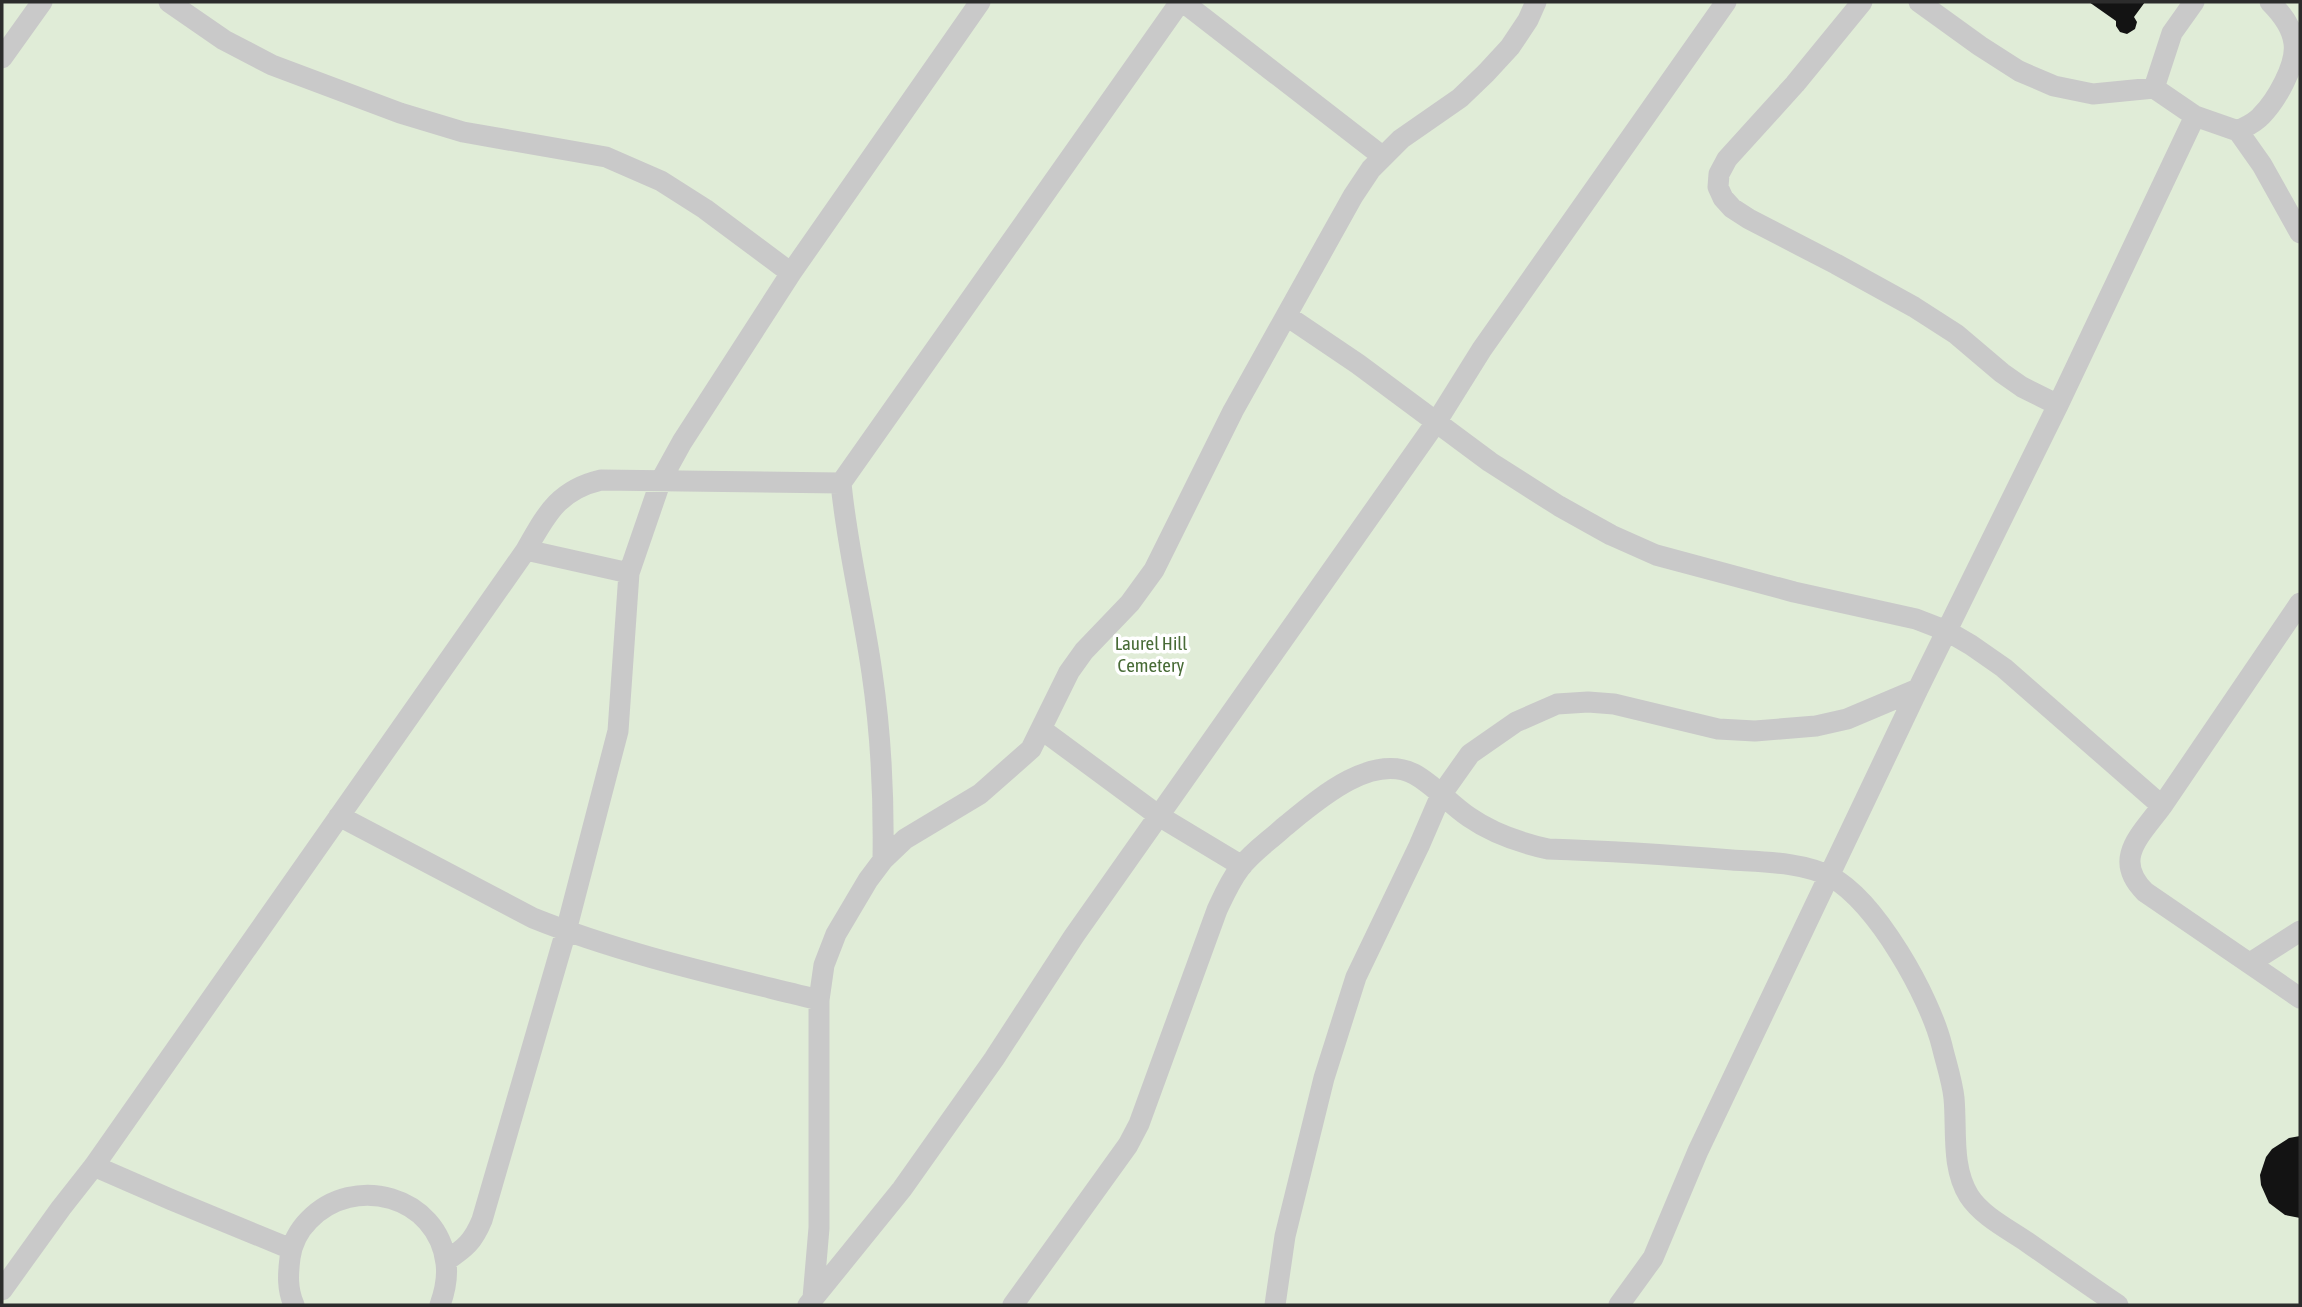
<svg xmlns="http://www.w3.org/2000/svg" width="2302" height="1307" viewBox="0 0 2302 1307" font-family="'Asap Condensed',sans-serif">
	<rect width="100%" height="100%" fill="#fff"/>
	<path fill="#e0ecd7" d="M2,2h2298v1303h-2298z"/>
	<path fill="#131313" d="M2089,2h56l-11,15 3,5 -2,7 -8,5 -7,-2 -4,-6v-5z
		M2300,1136v82l-15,-3 -16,-12 -8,-18 -1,-10 6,-18 6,-8 17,-11z"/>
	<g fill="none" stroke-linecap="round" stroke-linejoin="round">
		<path stroke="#c9c9c9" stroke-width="21" d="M169,2l55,38 48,25 128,48 63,19 143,25 55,24 44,28 86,64
			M1183,2l199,154
			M1862,2l-67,82 -68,75 -8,15 -1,13 5,11 9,10 17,11 87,45 78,43 42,27 46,39 20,14 36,18
			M1919,2l61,44 39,25 35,15 39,8 61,-6 41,28 43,15 24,34 38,68
			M2,58l40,-56
			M2154,88l18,-55 22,-31
			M2238,131c7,-4 17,-8 23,-15 15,-15 36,-51 33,-73 -2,-17 -13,-30 -24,-41
			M1287,316l71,48 132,98 69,44 52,29 45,20 138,37 122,27 31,12 24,14 33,23 158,138
			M526,550l103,23
			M2300,603l-138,203c-22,30 -50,53 -17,86l155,106
			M1041,729l118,87 83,50
			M339,816l194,102c92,37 190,58 286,82
			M883,860c1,-63 -2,-126 -11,-187 -9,-64 -25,-126 -31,-190l339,-481
			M2250,963l50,-32
			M94,1166l78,34 119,49
			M446,1261c19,-13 27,-19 36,-41l84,-289 52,-200 11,-158 32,-93 21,-38 109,-169 189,-271
			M2,1290l59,-82 33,-42 432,-616c20,-35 32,-60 75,-70l240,3
			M813,1298l6,-70v-228l5,-35 12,-31 32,-54 15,-20 22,-21 75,-45 51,-45 38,-77 15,-21 46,-48 24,-33 79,-159 120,-215 18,-27 30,-30 59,-41 26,-25 24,-26 18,-27 8,-18
			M294,1305c-7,-16 -6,-31 -4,-47 2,-15 9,-28 19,-38 45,-47 129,-24 137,43 2,15 -1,28 -6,42
			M808,1305l94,-116 92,-130 80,-123 363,-515 45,-72 244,-347
			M1013,1305l115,-160 11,-21 78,-214c7,-15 13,-29 23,-42 12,-16 29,-27 43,-40 32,-26 87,-76 131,-54 19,10 37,31 55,43 23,16 52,26 79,32 61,2 123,6 184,11 31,2 71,2 99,17 45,24 99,120 111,169 4,17 10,34 12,52 3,32 -3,69 15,98 13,20 39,33 58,46 30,21 60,42 91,63
			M1275,1305l10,-69 39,-158 32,-101 63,-131 22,-51 29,-41 46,-32 41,-18 31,-2 26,2 104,25 37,2 61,-5 31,-7 71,-30
			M1619,1305l34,-47 45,-107 220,-462 140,-284 137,-289"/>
	</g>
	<g text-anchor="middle" stroke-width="7" stroke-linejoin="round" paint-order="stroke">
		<g font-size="19" fill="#486b36" stroke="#fff">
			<text x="1151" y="650">Laurel Hill<tspan x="1151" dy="22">Cemetery</tspan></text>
		</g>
	</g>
	<rect width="2302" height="1307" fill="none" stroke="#2c2c2c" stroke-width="7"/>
</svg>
